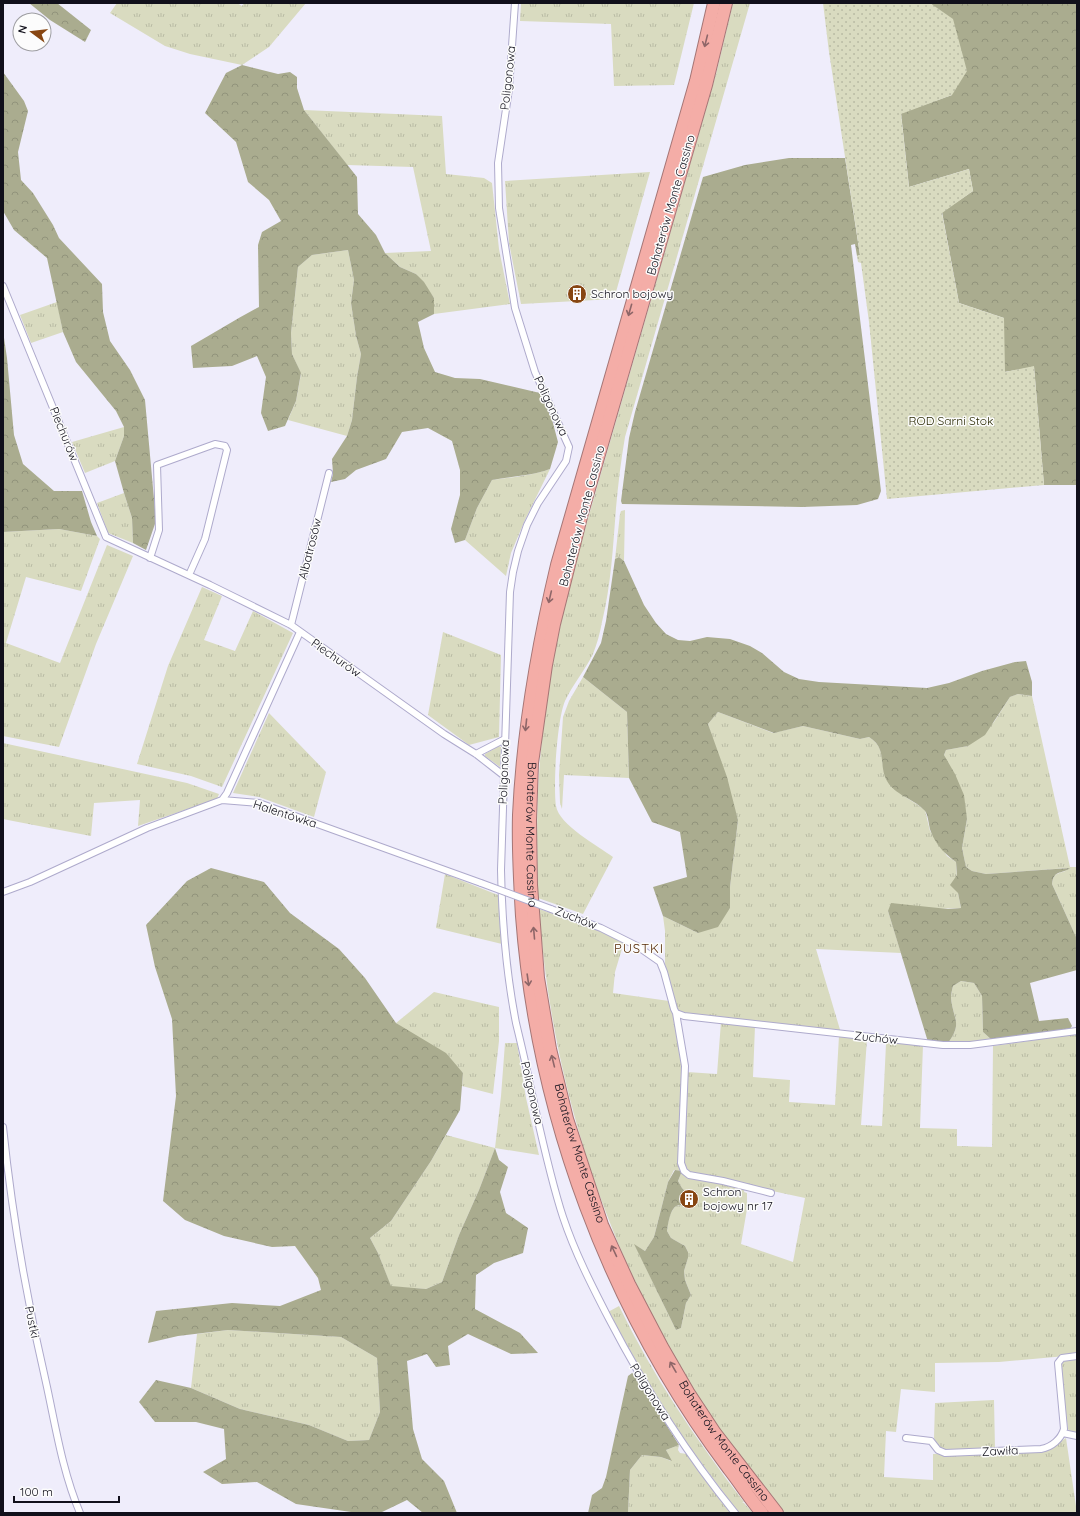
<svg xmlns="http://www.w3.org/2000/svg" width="1080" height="1516" viewBox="0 0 1080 1516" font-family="Quicksand,sans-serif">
	<defs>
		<pattern id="grass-tufts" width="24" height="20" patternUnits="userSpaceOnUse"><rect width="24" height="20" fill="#d9dbc0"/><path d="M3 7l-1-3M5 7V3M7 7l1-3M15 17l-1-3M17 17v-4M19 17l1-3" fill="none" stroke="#b9bba4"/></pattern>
		<pattern id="forest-crowns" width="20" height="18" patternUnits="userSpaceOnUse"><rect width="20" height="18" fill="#aaac8f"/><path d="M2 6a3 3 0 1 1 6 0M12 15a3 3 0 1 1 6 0" fill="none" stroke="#91937b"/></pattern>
		<pattern id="garden-dots" width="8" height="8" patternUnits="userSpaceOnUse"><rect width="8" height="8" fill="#d9dbc0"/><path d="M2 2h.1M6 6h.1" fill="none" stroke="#b9bba4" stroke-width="1.8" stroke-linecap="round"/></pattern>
	</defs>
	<rect width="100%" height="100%" fill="#efedfb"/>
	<path fill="url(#grass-tufts)" fill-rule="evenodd" d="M117,3h120l5,3 2,-3h62l-37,44 -27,18 -52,-11 -25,-8 -55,-33z
		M521,3h173l-20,82 -60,1 -3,-62 -91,-3z
		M733,3h17l-125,434c-4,23 -7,48 -9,71 -3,39 -5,77 -14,114 -2,11 -5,22 -9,32 -8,16 -20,30 -28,47 -8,19 -12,84 -9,105 3,19 42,40 57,51l-30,57 -45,-16c-1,-46 -2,-91 2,-137 5,-68 19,-135 36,-201l140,-486z
		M304,110l138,6 4,58 38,4 8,5 7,66 11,55 -76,10v-16l-18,-24 -16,-7 -15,-14 46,-2 -18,-84 -66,-2z
		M650,172l-36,127 -93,5 -12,-61 -4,-62z
		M348,250l6,30 -3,23 5,33 5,18 -4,23 -5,43 -5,16 -59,-16 8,-19 5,-27 -9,-20 -1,-21 7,-66 14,-12z
		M57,302l6,30 -32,11 -11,-28z
		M124,427v9l-9,25 -30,12 -13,-31z
		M550,469l-25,51 -14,33 -5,23 -41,-36 12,-32 15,-28c20,-3 39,-4 58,-11z
		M124,493l8,25 1,25 -25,-10 -11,-30z
		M625,510l-1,51 -5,-4 -4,2 5,-45 1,-3z
		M59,529l38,7 3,3 -19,52 -55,-14 -20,66 54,20 47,-118 26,11 -37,88 -37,103 -56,-11v-204z
		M202,587l20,9 -18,44 31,11 18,-40 40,22 -71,154 -31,-11 -54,-12 31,-98z
		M443,632l58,23 -2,82 -30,8 -41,-30z
		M583,677l44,35 2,66 -65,-3 -2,34 -2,-6 -1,-28 4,-58 6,-16z
		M1018,694l14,2 38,171h7v72l-25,-55c2,-15 9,-8 17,-16l-83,6 -14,-3 -6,-4 -4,-19 5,-29 -23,-64 2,-5 22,-4 26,-24 16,-25z
		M718,712l55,21 30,-7 57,13 9,-2c20,13 9,30 19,44 8,12 25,20 37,29l5,21 17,25 9,6 2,31 3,15 -73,3 13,42 -85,-4 25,84 -162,-21 -4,-4 -10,-44v-33l-2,-15 35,17 32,-25v-21l8,-67 -30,-96z
		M269,713l57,59 -12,45 -55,-20 -26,-4z
		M3,743l184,40 32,11 -2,5 -79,27 2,-26 -46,3 -3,33 -78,-15 -10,-2z
		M499,746l2,1 -1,20 -15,-11v-2z
		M445,874l53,21 4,49 -66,-16z
		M539,909l47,16 38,17 -9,30 -2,21 56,8 5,14 10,50 -4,99 2,7 6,5 35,6 22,6 -1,4 3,1v16l-6,35 52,18 12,-64 -113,-24 -6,-3 -2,-3 3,-96 30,2 4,-52 34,4 -2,51 37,3 -1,22 46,3 4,-69 28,3 -6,86 21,1 4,-82 6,-2 31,3 -3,83 37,1v17l35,1 1,-101 84,-12v321l-78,7 -64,1v29l-34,-3 -5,43 -10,-1 -2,46 49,3v-26l112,-3 21,-13 11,75h-292c-32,-39 -63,-78 -90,-120 -90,-146 -144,-313 -156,-484zM674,1170l8,1 -4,10 4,7 10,10c-4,15 -12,3 -17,9 -6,6 -7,16 -8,24l4,7 14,8 3,6v6l-4,13 1,9 6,15 -5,8 -5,25 -5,2 -41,-85 10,6 9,-14 14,-55z
		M961,981l13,2 8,13 1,36 10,9 -25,3 -7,-2 -13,1c15,-20 5,-24 3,-45 0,-4 1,-8 2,-12z
		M434,992l65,15v34l-6,53 -31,-8 1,-13 -67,-50z
		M505,1043h12l9,55 13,57 -44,-7 -16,42 -20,45 -17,47 -16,7 -35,-2 -13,-34 -8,-15 21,-17 40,-60 15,-26 49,13 6,-52z
		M619,1306c34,70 77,134 125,196l-2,1h2l9,10h-14l-4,-5 -47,-63 -43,-65 -37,-68z
		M228,1330l113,7 36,21 3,54 -11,28 -21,1 -39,-16 -69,-16 -49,-21 6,-54z
		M1077,1358v76l-8,-3 -1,-2 -8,-61 4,-8z
		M994,1400l1,49 -50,2 -6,-2 -5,-11 1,-35z
		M679,1445l-1,5 2,3 7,1 46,59h-105l2,-43 12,-15 19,2 10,4 -5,-11z"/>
	<path fill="url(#forest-crowns)" d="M29,3h28l34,27 -6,12 -35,-22z
		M930,3h147v482h-33l-10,-118 -30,5v-54l-45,-15 -17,-91 31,-21 -4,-22 -60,18 -8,-74 51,-18 -20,-90z
		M242,65l36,9 12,-2 7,5v11l7,22 53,67 1,37 18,21 9,18 15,14 16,7 8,8 10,16v16l-16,8 6,26 11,24 20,6 25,1 60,14 10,19 8,30 -8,27c-19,7 -38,7 -58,11l-15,28 -12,32 -10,3 -4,-14 9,-34v-25l-8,-29 -24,-13 -26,4 -16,27 -30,11 -11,9 -14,3 2,-8 -1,-15 15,-23 5,-16 5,-43 4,-23 -5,-18 -5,-33 3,-23 -6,-30 -36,5 -14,12 -7,66 1,21 9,19 -5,28 -11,25 -17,5 -7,-18 5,-36 -9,-21 -25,10 -39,2 -2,-22c23,-13 45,-27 68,-39l-1,-62 4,-13 19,-11 -12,-21 -21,-18 -12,-40 -31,-29 21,-40z
		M3,72l21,29 4,10 -10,41 3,28 12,13 20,32 6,13 43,46 1,28 7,29 20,29 15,30 11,121 -10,29 -13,-7 -1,-25 -8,-25 -9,-32 9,-25v-9l-8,-16 -40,-49 -13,-30 -16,-74 -33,-28 -11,-19z
		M789,158h56l15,97 -3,1 -2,-12 -4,1 30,246 -3,8 -21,6 -55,2 -180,-3 -1,-3 8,-63 6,-26 68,-235 42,-12z
		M3,331l4,27 7,77 9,29 31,27h28l9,31 6,14 -38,-7 -56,3z
		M619,557l5,4 20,44 12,18 10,11 12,6 12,1 17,-4 23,2 20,7 12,7 22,19 15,7 20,3 108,6 22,-5 33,-12 33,-9 11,-1 6,21v14l-14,-2 -8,3 -25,38 -17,11 -22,4 -2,5 11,19 9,21 3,24 -5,29 4,19 6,4 14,3 84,-6c-9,7 -16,1 -18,16l25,55v31l-47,13 9,38 29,-3 4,8 -2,3 -77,12 -10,-9 -1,-36 -8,-13 -13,-2 -8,5c-1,4 -2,8 -2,12 2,21 12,25 -3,45l-20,-1 -40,-131 3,-8 57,6 13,-1 -3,-15 -8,-8 7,-10 -1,-13c-11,-8 -20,-17 -25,-30 -3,-7 -2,-19 -8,-23 -11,-11 -28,-14 -36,-28 -9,-16 1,-32 -18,-44l-9,2 -57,-13 -29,7 -56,-21 -10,12 19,53 11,43 -8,67v21l-12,19 -20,6 -35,-17 -10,-29 34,-10 -7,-45 -28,-10 -23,-44 -2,-66 -44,-35 18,-34 5,-22 9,-62z
		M211,868l53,14 26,31 49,36 26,29 31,45 50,30 17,20 -3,37 -29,51 -40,60 -21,17 8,15 13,33 35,3 16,-7 17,-47 20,-45 16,-42 4,12 9,7 -8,25 6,21 22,15 -5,25 -29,10 -18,12 -1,34 45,24 18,20 -27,1 -43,-20 -20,12 2,19 -14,2 -9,-13 -20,7 6,68 9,30 22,22 13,32h-34l-16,-13 -27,13h-22l-62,-9 -39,-22 -35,2 -19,-12 23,-13 -2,-30 -28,-7h-41l-16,-20 17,-22 35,8 49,21 69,16 39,16 21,-1 11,-28 -3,-54 -36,-21 -113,-7 -50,6 -30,7 8,-32 76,-8 48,3 41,-16 -3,-12 -23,-32 -23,1 -48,-11 -39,-16 -22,-19 13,-105 -4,-77 -17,-52 -9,-42 41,-44z
		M675,1170l7,1 -4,10 4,7 10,10 -1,4 -6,5c-2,-1 -4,-2 -6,-2 -9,1 -11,20 -12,26l4,7 14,8 3,6v6l-4,13 1,9 6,15 -5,8 -5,25 -5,2 -42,-86 11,7 9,-14 14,-55z
		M632,1373l3,2 44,70 -13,5 6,11 -11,-4 -19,-2 -12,15 -2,43h-40l4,-18 10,-7 4,-11 22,-101z"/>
	<path fill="url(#garden-dots)" d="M823,3h107l23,16 14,52 -15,24 -51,19 8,73 60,-18 4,22 -31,22 17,90 45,15 1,54 29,-6 10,119 -157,14 -18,-177 -8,-59 -3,-1 -1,-6 3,-1 -31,-203z"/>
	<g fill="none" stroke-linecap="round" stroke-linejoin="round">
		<defs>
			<path id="minor" d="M515,3l-6,86 -11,74 1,45 16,100 20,64 34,75 -3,14 -28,42 -11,22 -9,26 -5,21 -3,20 -9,278c1,51 5,102 15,153 5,21 10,41 14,62 10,44 19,89 33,132 12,36 29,69 46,102 36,69 77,134 126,194
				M3,286l103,251 104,48 81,40 153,109 32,20 27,21
				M150,558l9,-28 -2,-65 58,-21 10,2 2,4 -22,89 -16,36
				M291,625l38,-152
				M476,754l29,-15
				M222,800l5,-7 73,-161
				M3,892l27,-10 117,-54 75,-28 37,3 222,80
				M551,909l50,19 36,18 23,16 4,10 10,37 2,4 8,3 259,29h27l107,-14
				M676,1013l9,53 -4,97 3,8 5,4 34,6 48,12
				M3,1127c9,87 24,175 44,260 9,42 16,86 33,126
				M1063,1433l14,3
				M906,1438l25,3 7,9 7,3 96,-4c11,-2 20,-10 23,-20l-6,-66 4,-5 15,-2"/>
			<g id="motorway">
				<path d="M714,3l-18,78 -139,484c-20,84 -34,164 -38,250 -1,34 1,68 3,101 15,199 87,393 207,553 11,14 21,30 33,44"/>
				<path id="s1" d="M726,3l-20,82 -124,428 -28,111 -8,41 -14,98 -2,57 1,65 7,93 12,71 17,70 35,106 27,59 33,63 26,45 27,41 62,80"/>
			</g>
		</defs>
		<use href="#minor" stroke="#aeaacc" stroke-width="8"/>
		<use href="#motorway" stroke="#a57676" stroke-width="14"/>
		<use href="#minor" stroke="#fff" stroke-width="6"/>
		<use href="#motorway" stroke="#f4ada7" stroke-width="12"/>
		<defs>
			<path id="minor-bridge" d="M481,883l70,26"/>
		</defs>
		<use href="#minor-bridge" stroke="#aeaacc" stroke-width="8" stroke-linecap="butt"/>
		<use href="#minor-bridge" stroke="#fff" stroke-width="6"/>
	</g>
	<defs><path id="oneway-shaft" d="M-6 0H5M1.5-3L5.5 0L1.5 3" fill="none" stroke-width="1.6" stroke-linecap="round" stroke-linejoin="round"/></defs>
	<g stroke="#8e6668">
		<use href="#oneway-shaft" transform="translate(706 41) rotate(104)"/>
		<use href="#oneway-shaft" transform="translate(630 310) rotate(106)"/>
		<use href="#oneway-shaft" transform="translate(550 597) rotate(103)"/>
		<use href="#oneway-shaft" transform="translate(526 725) rotate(96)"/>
		<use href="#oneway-shaft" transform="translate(534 933) rotate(-95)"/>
		<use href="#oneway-shaft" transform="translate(528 980) rotate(82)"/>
		<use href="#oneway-shaft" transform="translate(553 1061) rotate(-104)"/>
		<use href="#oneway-shaft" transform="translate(614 1251) rotate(-115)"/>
		<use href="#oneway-shaft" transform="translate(673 1367) rotate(-120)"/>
	</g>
	<defs>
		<symbol id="building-disc" viewBox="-11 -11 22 22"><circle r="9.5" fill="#874612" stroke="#fcfcfc"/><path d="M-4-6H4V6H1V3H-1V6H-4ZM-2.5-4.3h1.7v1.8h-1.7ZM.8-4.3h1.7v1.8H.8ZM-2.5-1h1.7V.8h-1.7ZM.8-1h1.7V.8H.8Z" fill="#fff"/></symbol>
	</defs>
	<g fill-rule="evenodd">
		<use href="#building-disc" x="566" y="283" width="22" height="22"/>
		<use href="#building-disc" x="678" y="1188" width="22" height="22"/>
	</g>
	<g text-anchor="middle" stroke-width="3" stroke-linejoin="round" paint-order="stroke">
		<g font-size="12" fill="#11101b" stroke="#fcfcfc">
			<text transform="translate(508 78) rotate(-84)" y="4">Poligonowa</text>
			<text transform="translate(671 205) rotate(-74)" y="4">Bohaterów Monte Cassino</text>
			<text transform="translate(551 406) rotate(65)" y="4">Poligonowa</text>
			<text transform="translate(64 434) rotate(68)" y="4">Piechurów</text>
			<text transform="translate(582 516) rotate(-75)" y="4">Bohaterów Monte Cassino</text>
			<text transform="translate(310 549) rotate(-76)" y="4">Albatrosów</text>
			<text transform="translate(336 658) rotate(35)" y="4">Piechurów</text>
			<text transform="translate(504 772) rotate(-88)" y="4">Poligonowa</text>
			<text transform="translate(285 814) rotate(18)" y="4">Halentówka</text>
			<text dy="4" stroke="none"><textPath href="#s1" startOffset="857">Bohaterów Monte Cassino</textPath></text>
			<text transform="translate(576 918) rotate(21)" y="4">Zuchów</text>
			<text transform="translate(876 1038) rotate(6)" y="4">Zuchów</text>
			<text transform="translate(532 1093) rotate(77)" y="4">Poligonowa</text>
			<text dy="4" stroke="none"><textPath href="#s1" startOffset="1181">Bohaterów Monte Cassino</textPath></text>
			<text transform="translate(32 1322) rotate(78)" y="4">Pustki</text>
			<text transform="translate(650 1392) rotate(58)" y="4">Poligonowa</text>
			<text dy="4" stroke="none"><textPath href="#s1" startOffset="1505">Bohaterów Monte Cassino</textPath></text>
			<text transform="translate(1000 1451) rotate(-3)" y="4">Zawiła</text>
		</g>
		<g font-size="12" fill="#11101b" stroke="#fcfcfc" text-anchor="start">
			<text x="591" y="298">Schron bojowy</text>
			<text x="703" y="1196">Schron<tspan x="703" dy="14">bojowy nr 17</tspan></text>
		</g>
		<g font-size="12" fill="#2c2c05" stroke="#fcfcfc">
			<text x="951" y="425">ROD Sarni Stok</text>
		</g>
		<g font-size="13" letter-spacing="1" fill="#572b07" stroke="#fcfcfc">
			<text x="639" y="953">PUSTKI</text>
		</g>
	</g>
	<rect width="1080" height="1516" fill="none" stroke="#11101b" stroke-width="8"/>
	<g transform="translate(32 32) rotate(285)"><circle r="19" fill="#fcfcfc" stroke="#9e9ea2"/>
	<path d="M0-3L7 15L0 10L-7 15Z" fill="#874612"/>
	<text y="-6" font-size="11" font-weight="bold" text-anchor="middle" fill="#11101b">N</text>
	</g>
	<path d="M14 1496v6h105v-6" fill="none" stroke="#11101b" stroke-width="2"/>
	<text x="20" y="1496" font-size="12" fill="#11101b" stroke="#fcfcfc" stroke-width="3" paint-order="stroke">100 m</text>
</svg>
